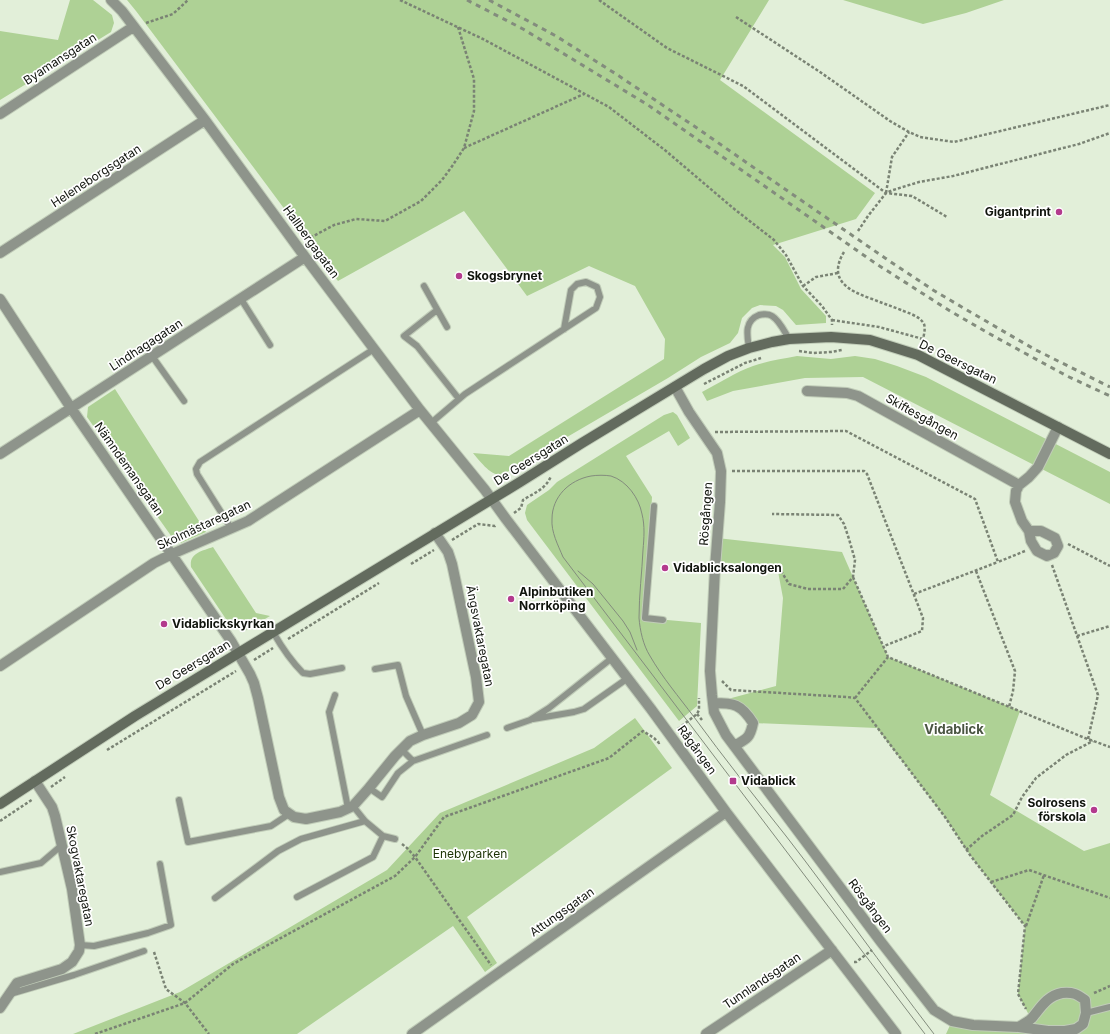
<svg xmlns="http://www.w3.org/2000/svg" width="1110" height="1034" viewBox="0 0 1110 1034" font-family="Inter,sans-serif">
	<rect width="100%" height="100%" fill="#e2efd9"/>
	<path fill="#aed195" d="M70,0h23l19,15 2,8 -3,9 -111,68v-69l58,9z
		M127,0h642l-49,80 155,113 -19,26 -83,26 12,12 16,32 25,27v7l-30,2 -13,-15 -7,-4 -16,-1 -8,3 -10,10 -4,15 -8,10 -29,14 -33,21 -159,93c-3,1 -6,4 -9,4 -10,0 -21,-15 -27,-22l36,3 155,-97 1,-20 -30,-53 -46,-20 -62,30 -63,-85 -126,70 -84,-113 -118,-157z
		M843,0h161l-38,13 -43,11z
		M797,356l34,3 24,-3 20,3 22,7 29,11 184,95v32l-247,-127 -58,1 -72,13 -26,10 -5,-9c17,-9 34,-20 51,-26 14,-5 29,-7 44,-10z
		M115,389l91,143 -25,11 -7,-3 -87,-123 1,-10z
		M673,412l4,3 13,23 -12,8 -9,-15 -43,25 26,41 -7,121 56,5 -4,83 -18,15 -152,-201 -2,-7 2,-8 22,-15 8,-8 107,-67z
		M717,538l125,14 46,105 132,54 -30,84 94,56 26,-8v191h-164l6,-13 67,6 12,-8 -13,-25 7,-68 -55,-71 -25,-38 -68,-89 -124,-5 -6,-9 -34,-11 63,-17 7,-88 -6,-32 -61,-4z
		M213,547l43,66 14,3 -25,15 -13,-3 -41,-61c-2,-14 11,-16 22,-20z
		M635,718l37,50 -205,149 30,46 -12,9 -32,-46 -156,108h-224l107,-42 207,-122 53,-57 154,-65z"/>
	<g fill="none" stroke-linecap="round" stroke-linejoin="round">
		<defs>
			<path id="lane" d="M424,286l23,41
				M241,299l29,46
				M437,310l-33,26 13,10 42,53
				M749,348c-2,-13 -5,-27 10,-33 4,-1 10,-1 13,1 8,5 12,15 17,23
				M152,356l32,45
				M431,423l34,-29 99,-65 32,-21 4,-11 -3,-10 -11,-5 -9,2 -6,6 -7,39
				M654,506l-9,112 18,2
				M231,528l-34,-54 -1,-5 4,-7 174,-113
				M273,632c8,14 18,29 30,41l7,1 32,-6
				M375,669l23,-4 8,31 17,39
				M335,695l-6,17 19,96
				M533,719l41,-7 10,-3 44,-31
				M507,728l23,-8 19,-12 63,-50
				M402,750l11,11
				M369,788l13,9 16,-24 15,-12 74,-26
				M179,800l9,42 83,-16 18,-12
				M353,806l12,15 18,15 12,3
				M0,872l41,-9 21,-18
				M297,897l76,-40 10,-21
				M215,898l63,-47 23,-12 64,-18
				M80,945l14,1 54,-13 23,-8 -11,-61
				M10,994l64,-19 70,-24
				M1086,1013l24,-6"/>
			<path id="street" d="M111,0l11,11 83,109 100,137 69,92 46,61 65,80 21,29 145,190 75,103 170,222
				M0,114l133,-87
				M0,253l205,-133
				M0,299l71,109 160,233 19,33 4,9 4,15 21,99 5,13 10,7 12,2 34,-7 13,-6 16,-18 26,-32 15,-15 13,-6 36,-12 13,-8 7,-13 -3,-25 -24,-113 -4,-12 -13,-19
				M675,387l14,25 28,41 4,18 -1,31 -5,66 -5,103 2,24 2,17 12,23 155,207 53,68 18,11 21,4 46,2 29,4h17l11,-2 7,-5 3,-11 -1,-13c-8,-6 -12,-8 -23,-7 -15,3 -21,14 -30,25 -4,4 -9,6 -13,9
				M807,391l40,2 11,3 161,89 10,-8 9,-10 20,-40
				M0,454l305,-197
				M1019,485l-3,6 -1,11 7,19 7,10 2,10 6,10 10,5 7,-3 4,-7 -3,-8 -14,-7h-12
				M0,666l154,-103 18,-9 76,-33 172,-111
				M713,703c21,0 28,1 40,20 -3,15 -6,16 -19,23
				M0,1008l17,-25 45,-14 10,-7 7,-11 1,-6 -8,-56 -17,-73 -3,-9 -17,-26
				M412,1034l314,-222
				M706,1034l126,-84"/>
			<path id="secondary" d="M0,804l135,-88 385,-234 62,-39 122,-74 24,-13 21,-8 23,-6 17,-3 42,-2 39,3 48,15 192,99"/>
		</defs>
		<use href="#lane" stroke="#c0ccb8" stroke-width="8"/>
		<use href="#street" stroke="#c0ccb8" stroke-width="12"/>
		<use href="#secondary" stroke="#c0ccb8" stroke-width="12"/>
		<path stroke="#7a8374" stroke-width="2.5" stroke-dasharray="3 2" stroke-linecap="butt" d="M400,0l83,39 126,68 57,44 67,57 41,32 12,15 17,31 19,20 10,14v5
			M599,0l68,48 76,38 143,107 26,3 35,21
			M736,17l84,55 70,49 19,11 11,5 34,5 156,-37
			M146,23l27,-9 15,-14
			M464,148l120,-54
			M886,193l6,-36 17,-25
			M858,231l10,-15 18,-23 7,-3 26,-8 34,-6 126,-32 31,-11
			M306,240l28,-15 22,-6 29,2 36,-20 21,-21 11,-15 11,-17 10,-37v-32l-16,-52
			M844,252c-17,28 5,39 28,47 10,4 19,7 29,11 7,3 19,6 23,14 2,6 -1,15 -3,21
			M803,286l13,-9 22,-4
			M832,320l47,7 44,12
			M799,351l14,2 18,-1 11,-2
			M704,384l41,-21 16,-5
			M715,432l131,-1 129,68 23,63 27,-11
			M732,471h132l3,3 56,144 -1,13 -38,15
			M514,513l7,-5 2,-8c11,-7 23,-11 28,-24
			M452,540l26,-16 17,2 1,-1
			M1068,544l42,22
			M411,564l23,-14
			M1052,565l46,130 -10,44
			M726,568l55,3 8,13 19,5h35l10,-12 2,-17 -6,-21 -5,-15 -6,-9 -66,-1
			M976,571l39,100 -2,20 -4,16
			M853,577l35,80
			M914,594l84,-32
			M1077,636l33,-10
			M288,639l91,-56
			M254,660l19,-12
			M722,681l9,9 116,7 8,1 90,119 25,38 55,71 -7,68 8,15
			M855,698l33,-41 197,81 25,9
			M697,714l5,6
			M682,726l5,6
			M678,729l19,-15 2,-4v-12
			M107,750l129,-79
			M51,787l14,-10
			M0,821l33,-22
			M402,844l5,4 8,9 76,108
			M966,850l16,-14 31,-21 9,-18 14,-19 30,-23 27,-14
			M991,882l38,-12 81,28
			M1026,926l18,-51
			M154,952l12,37 19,14 24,31
			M854,962h2l16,-12
			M1094,993l16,-7
			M95,1034l90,-31 48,-39 162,-88 20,-19 29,-40 165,-59 34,-27 11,7 5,5 2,-1"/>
		<use href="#lane" stroke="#8e948b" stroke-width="6"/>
		<use href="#street" stroke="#8e948b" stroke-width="10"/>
		<use href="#secondary" stroke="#636b5e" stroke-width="10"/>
		<path stroke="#838c7d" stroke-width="1" d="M578,571l15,13 30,37 7,11 7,18
			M925,1034l-362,-477c-5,-12 -12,-25 -11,-38 0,-22 17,-39 39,-43 6,-1 14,-1 20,0 16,5 28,22 31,38 3,12 2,24 1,36 -1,22 -4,45 -4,68 1,12 4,27 11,38 12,21 29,41 44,61 30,41 61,80 92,119 25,32 48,64 72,96 25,34 50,68 76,102"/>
		<path stroke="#838c7d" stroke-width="3" stroke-dasharray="5 5" stroke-linecap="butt" d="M467,0l56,29 125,76 227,158 75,48 47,27 70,38 43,20
			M489,0l67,36 60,38 81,54 53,37 135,93 48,32 39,23 62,36 76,38"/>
	</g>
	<g fill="#b33a8d" stroke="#fff" stroke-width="1.5">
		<circle cx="1059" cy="212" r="4"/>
		<circle cx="459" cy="276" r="4"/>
		<circle cx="665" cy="568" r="4"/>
		<circle cx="511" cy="599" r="4"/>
		<circle cx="164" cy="624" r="4"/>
		<rect x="729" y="777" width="8" height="8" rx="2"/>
		<circle cx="1094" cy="810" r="4"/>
	</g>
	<g text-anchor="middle" stroke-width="3.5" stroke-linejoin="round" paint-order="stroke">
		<g font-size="12" fill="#10140d" stroke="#fff">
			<text transform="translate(60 59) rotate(-33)" y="4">Byamansgatan</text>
			<text transform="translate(96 176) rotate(-33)" y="4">Heleneborgsgatan</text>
			<text transform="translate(311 242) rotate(54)" y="4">Hallbergagatan</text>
			<text transform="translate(146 345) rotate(-33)" y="4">Lindhagagatan</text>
			<text transform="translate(958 362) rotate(26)" y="4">De Geersgatan</text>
			<text transform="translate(922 417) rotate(29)" y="4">Skiftesgången</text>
			<text transform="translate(531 460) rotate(-32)" y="4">De Geersgatan</text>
			<text transform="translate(129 469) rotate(55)" y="4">Nämndemansgatan</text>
			<text transform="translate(706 514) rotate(-86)" y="4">Rösgången</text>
			<text transform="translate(204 525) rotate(-25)" y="4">Skolmästaregatan</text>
			<text transform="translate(480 636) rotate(79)" y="4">Ängsvaktaregatan</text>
			<text transform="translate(193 665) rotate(-31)" y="4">De Geersgatan</text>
			<text transform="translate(697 750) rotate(54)" y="4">Rågången</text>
			<text transform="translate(80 876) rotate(79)" y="4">Skogvaktaregatan</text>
			<text transform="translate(870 906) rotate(53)" y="4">Rösgången</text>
			<text transform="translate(562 912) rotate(-35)" y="4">Attungsgatan</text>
			<text transform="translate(762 981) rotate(-34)" y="4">Tunnlandsgatan</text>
		</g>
		<g font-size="12" font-weight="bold" fill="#10140d" stroke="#fff" text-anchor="start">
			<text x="1051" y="216" text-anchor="end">Gigantprint</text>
			<text x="467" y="280">Skogsbrynet</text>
			<text x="673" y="572">Vidablicksalongen</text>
			<text x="519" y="596">Alpinbutiken<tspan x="519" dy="14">Norrköping</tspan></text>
			<text x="172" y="628">Vidablickskyrkan</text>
			<text x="741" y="785">Vidablick</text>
			<text x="1086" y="807" text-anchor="end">Solrosens<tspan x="1086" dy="14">förskola</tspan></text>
		</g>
		<g font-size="12" fill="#1b3204" stroke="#fff">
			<text x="470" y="858">Enebyparken</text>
		</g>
		<g font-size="13" font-weight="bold" fill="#4a5542" stroke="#fff">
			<text x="954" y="734">Vidablick</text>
		</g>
	</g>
</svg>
